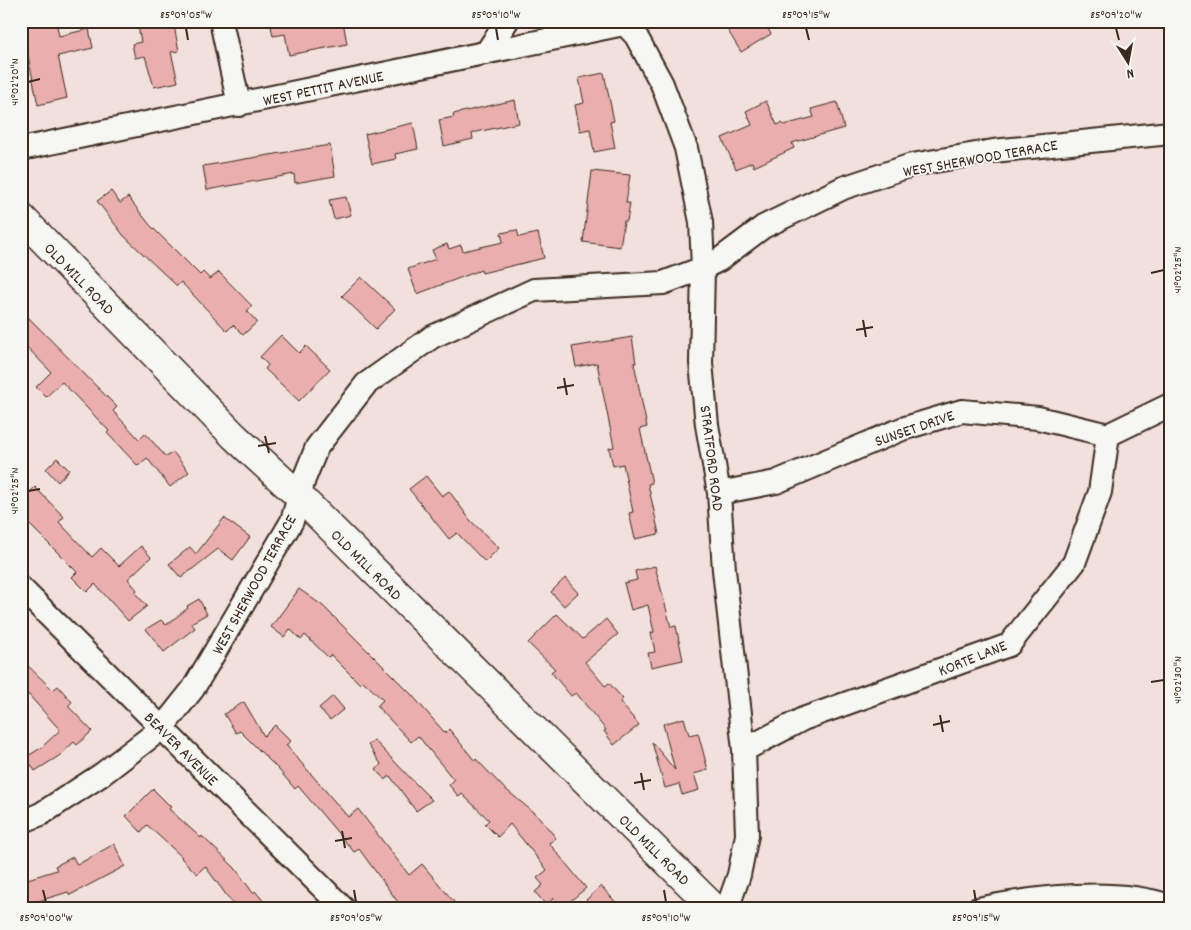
<svg xmlns="http://www.w3.org/2000/svg" width="1191" height="930" viewBox="0 0 1191 930" font-family="Dekko,sans-serif">
	<rect width="100%" height="100%" fill="#f2e0dd"/>
	<filter id="ink" filterUnits="userSpaceOnUse"><feTurbulence type="fractalNoise" baseFrequency=".02" numOctaves="2"/><feDisplacementMap in="SourceGraphic" scale="10" xChannelSelector="R" yChannelSelector="G"/><feConvolveMatrix kernelMatrix="1 2 1 2 8 2 1 2 1" color-interpolation-filters="sRGB"/></filter>
	<g filter="url(#ink)">
		<path fill="#eaaeac" stroke="#3b2a1e" d="M21,21h35l3,15 30,-7 4,19 -35,8 9,42 -29,7 -14,-69 -3,1z
			M137,21h36l6,30 -8,1 7,30 -24,5 -9,-31 -10,2 -3,-14 9,-2z
			M270,21h73l4,23 -58,11 -4,-21 -12,2z
			M722,21h41l8,13 -30,18z
			M604,73l10,48 -4,1 5,26 -21,4 -4,-23 -10,2 -5,-26 9,-2 -5,-25z
			M515,100l4,23 -47,10 1,6 -29,7 -5,-26 15,-3 -1,-3z
			M766,101l11,24 5,-2 2,2 30,-8 -3,-8 26,-7 7,26 -52,15 2,5 -40,19 -2,-5 -16,7 -14,-31 30,-13 -6,-14z
			M413,123l5,26 -23,5 1,5 -24,5 -7,-30z
			M330,145l5,31 -40,7 -1,-9 -87,16 -4,-24z
			M592,171l38,4 -4,28h4l-3,18h-3l-4,26 -37,-5z
			M111,191l9,12 8,-6 22,28 50,50 3,-3 7,7 9,-7 33,34 -5,5 10,11 -14,13 -10,-10 -6,6 -46,-49 -4,4 -53,-50 -27,-35z
			M346,197l5,18 -17,4 -5,-19z
			M517,230l2,7 19,-4 6,25 -62,15 -1,-3 -64,24 -9,-25 28,-10 -4,-9 15,-6 2,5 12,-4 2,6 40,-9 -2,-9z
			M361,277l34,32 -19,20 -34,-33z
			M21,310l96,97 -4,4 26,28 6,-6 21,24 7,-5 16,20 -19,15 -23,-29 -9,8 -31,-33 2,-2 -47,-49 -16,15 -10,-10 15,-15 -30,-31z
			M281,335l18,18 7,-7 24,23 -31,32 -34,-32 3,-4 -8,-8z
			M632,337l4,26h-2l13,64 -7,2 12,54 -4,1 11,50 -24,5 -6,-26 4,-1 -10,-48 -10,2 -4,-18 5,-1 -17,-84 -21,4 -4,-20z
			M57,458l12,12 -11,12 -12,-13z
			M426,476l16,20 7,-5 22,30 28,27 -14,14 -28,-29 -8,6 -40,-50z
			M21,484l8,9 6,-6 29,30 -5,5 33,35 9,-9 18,18 22,-20 10,11 -23,22 9,11 -2,3 12,13 -19,15 -33,-37 -8,8 -15,-15 5,-5 -56,-56z
			M224,518l26,19 -17,23 -15,-11 -37,29 -12,-14 21,-17 6,7z
			M655,566l16,61 5,-1 7,34 -32,7 -3,-14 7,-1 -4,-19 3,-1 -6,-27 -17,5 -7,-27 13,-3 -2,-9z
			M565,578l13,15 -14,13 -13,-14z
			M299,589l24,17 88,88 34,39 4,-4 26,32 1,-2 27,28 36,30 17,21 -7,5 37,45 -24,20 -8,-10 -8,7 -11,-13 8,-7 -6,-7 10,-8 -37,-46 -12,13 -13,-13 4,-4 -27,-26 -3,3 -10,-12 5,-5 -36,-44 -7,6 -34,-36 6,-6 -20,-19 -3,3 -29,-29 -3,2 -23,-22 -4,5 -11,-11 -6,8 -13,-10z
			M199,599l8,15 -16,9 4,5 -31,24 -18,-23 15,-9 5,5 22,-17 -1,-2z
			M557,614l26,25 23,-20 12,15 -33,28 20,24 4,-3 14,16 -3,3 19,23 -25,20 -10,-14 2,-1 -30,-37 -5,3 -20,-24 4,-3 -27,-26z
			M21,659l32,31 5,-4 14,16 -4,4 24,25 -15,14 -3,-3 -15,14 -24,15 -9,-14 15,-9 19,-18 -32,-36 -7,7z
			M333,696l11,13 -14,11 -11,-12z
			M244,702l20,34 11,-11 16,16 -5,4 62,72 10,-8 51,66 13,-11 38,45h-57l-44,-60 -5,3 -56,-66 -3,3 -16,-19 -39,-39 -4,2 -12,-19z
			M684,718l5,17 9,-2 10,37 -14,4 5,16 -17,5 -3,-11 -14,4 -13,-46 23,28 -12,-46z
			M374,740l42,44 16,16 -16,11 -26,-35 -5,4 -9,-10 5,-6 -13,-19z
			M153,789l18,18 -2,2 32,29 1,-2 33,32 18,25 2,-2 15,18h-36l1,-2 -30,-41 -8,8 -16,-16 1,-1 -35,-32 -6,7 -15,-16z
			M114,844l11,22 -55,29 -2,-3 -42,13 -5,-24 36,-11 -2,-4 18,-9 4,8z
			M601,886l21,23h-28l-8,-9z"/>
		<g fill="none" stroke-linecap="round" stroke-linejoin="round">
			<defs>
				<path id="minor" d="M221,21l18,84
					M622,21l14,15 26,48 24,64 15,74 2,46 -2,95 6,62 12,68 5,77 20,180 3,85 -8,40 -12,34
					M486,53l21,-32
					M21,149l603,-125
					M719,493l57,-11 126,-53 60,-18 76,7 70,17 62,-30
					M21,588l323,321
					M744,750l59,-31 206,-74 65,-82 26,-71 8,-57
					M21,822l20,-8 60,-39 61,-47 31,-39 99,-168 12,-42 13,-32 49,-63 66,-47 102,-47 129,-7 40,-15 16,-8 44,-33 80,-39 69,-23 81,-14 177,-18
					M978,909c58,-12 135,-22 192,-3"/>
				<path id="major" d="M21,217l213,219 65,60 416,413"/>
			</defs>
			<use href="#minor" stroke="#3b2a1e" stroke-width="26"/>
			<use href="#major" stroke="#3b2a1e" stroke-width="31"/>
			<use href="#minor" stroke="#f6f6f2" stroke-width="22"/>
			<use href="#major" stroke="#f6f6f2" stroke-width="28"/>
		</g>
	</g>
	<path fill="none" stroke="#3b2a1e" stroke-width="2" d="M186,28l2,12M496,28l2,12M806,28l3,12M1116,28l3,12M28,82l12,-3M1151,273l13,-3M863,320l3,17M856,330l17,-3M564,378l3,17M557,388l17,-3M265,436l4,17M258,446l18,-3M28,491l12,-2M1151,682l13,-2M940,715l3,17M933,725l17,-4M641,773l3,17M634,783l17,-3M342,831l3,17M335,841l17,-3M43,890l3,12M354,890l2,12M664,890l2,12M974,890l2,12"/>
	<g text-anchor="middle" stroke-width="4" stroke-linejoin="round" paint-order="stroke">
		<g font-size="16" fill="#3b2a1e" stroke="#f6f6f2">
			<text transform="translate(323 87) rotate(-12)" y="6">WEST PETTIT AVENUE</text>
			<text transform="translate(980 157) rotate(-10)" y="6">WEST SHERWOOD TERRACE</text>
			<text transform="translate(80 278) rotate(46)" y="6">OLD MILL ROAD</text>
			<text transform="translate(914 427) rotate(-19)" y="6">SUNSET DRIVE</text>
			<text transform="translate(713 458) rotate(83)" y="6">STRATFORD ROAD</text>
			<text transform="translate(367 564) rotate(45)" y="6">OLD MILL ROAD</text>
			<text transform="translate(253 584) rotate(-61)" y="6">WEST SHERWOOD TERRACE</text>
			<text transform="translate(972 657) rotate(-22)" y="6">KORTE LANE</text>
			<text transform="translate(182 748) rotate(45)" y="6">BEAVER AVENUE</text>
			<text transform="translate(655 849) rotate(45)" y="6">OLD MILL ROAD</text>
		</g>
	</g>
	<rect width="1191" height="930" fill="none" stroke="#f6f6f2" stroke-width="55"/>
	<g transform="translate(1128 62) rotate(169)" stroke="#f6f6f2" stroke-width="4" paint-order="stroke">
	<path d="M0-4L9 19L0 12L-9 19Z" fill="#3b2a1e"/>
	<text y="-8" font-size="14" font-weight="bold" text-anchor="middle" fill="#3b2a1e">N</text>
	</g>
	<rect x="28" y="28" width="1136" height="874" fill="none" stroke="#3b2a1e" stroke-width="2"/>
	<g font-size="12" text-anchor="middle" fill="#3b2a1e">
		<text x="186" y="18">85°09'05"W</text>
		<text x="496" y="18">85°09'10"W</text>
		<text x="806" y="18">85°09'15"W</text>
		<text x="1116" y="18">85°09'20"W</text>
		<text transform="translate(14 82) rotate(-90)" y="4">41°02'20"N</text>
		<text transform="translate(1177 270) rotate(-90)" y="4">41°02'25"N</text>
		<text transform="translate(14 491) rotate(-90)" y="4">41°02'25"N</text>
		<text transform="translate(1177 680) rotate(-90)" y="4">41°02'30"N</text>
		<text x="46" y="921">85°09'00"W</text>
		<text x="356" y="921">85°09'05"W</text>
		<text x="666" y="921">85°09'10"W</text>
		<text x="976" y="921">85°09'15"W</text>
	</g>
</svg>
